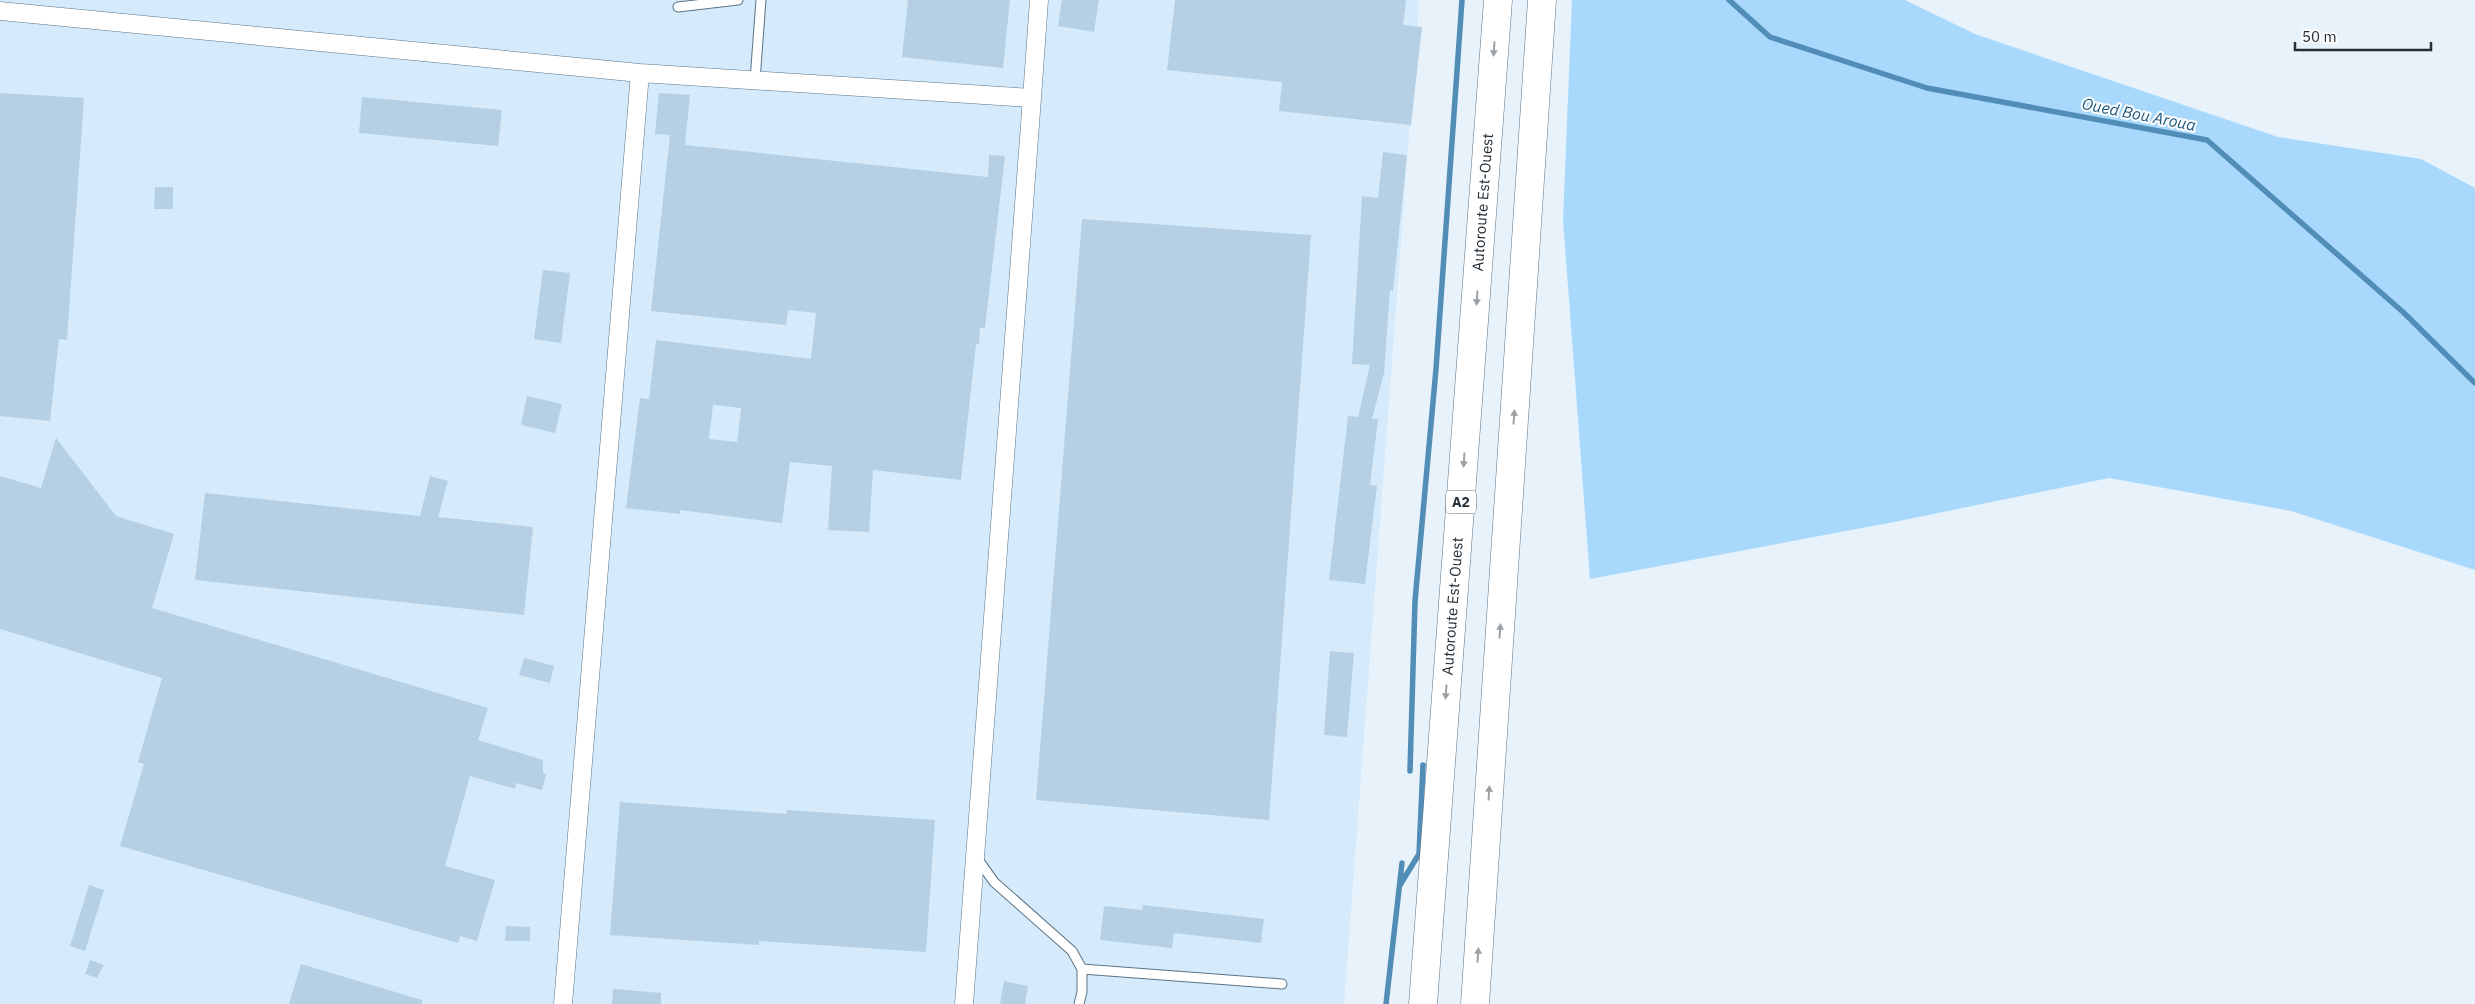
<svg xmlns="http://www.w3.org/2000/svg" width="2475" height="1004" viewBox="0 0 2475 1004" font-family="'IBM Plex Sans',sans-serif">
	<rect width="100%" height="100%" fill="#e7f2fb"/>
	<path fill="#d5eafa" d="M0,0h1419l-75,1004h-1344z"/>
	<path fill="#a8d9fd" d="M1572,0h333l70,34 303,103 143,22 54,29v382l-184,-59 -182,-33 -215,44 -304,57 -27,-359z"/>
	<g fill="none" stroke-linecap="round" stroke-linejoin="round">
		<path stroke="#528db7" stroke-width="5.5" d="M1729,0l41,37 157,51 280,52 196,172 72,71
			M1410,771l5,-170 21,-232 26,-369
			M1400,885l19,-31 4,-89
			M1386,1004l16,-141"/>
	</g>
	<path fill="#b5d0e5" fill-rule="evenodd" d="M908,0h102l-7,68 -101,-11z
		M1062,0h37l-5,32 -36,-6z
		M1175,0h231l-3,25 19,2 -11,98 -132,-14 3,-29 -115,-12z
		M0,93l84,5 -17,242 -8,-1 -9,82 -50,-5z
		M659,93l31,2 -5,50 303,32 1,-22 16,1 -20,172h-5l-1,16h-3l-15,136 -88,-10 -4,62 -41,-2 4,-64 -42,-4 -8,61 -102,-13v4l-54,-6 14,-110 9,1 7,-59 155,19 5,-46 -28,-3 -2,15 -135,-14 19,-176 -15,-1zM713,405l28,3 -4,34 -28,-3z
		M362,97l140,13 -4,36 -139,-13z
		M1383,152l24,3 -14,136 -3,-1 -6,83 -12,46h6l-8,66 7,1 -12,98 -36,-4 19,-164 10,1 12,-52 -18,-1 10,-168 16,2z
		M155,187h18v22h-19z
		M1082,219l229,16 -42,585 -233,-20z
		M543,270l27,3 -9,70 -27,-4z
		M527,396l35,8 -7,29 -34,-8z
		M56,438l60,78 58,18 -22,74 336,100 -10,32 65,20v13l3,1 -4,16 -26,-7 -1,6 -45,-13 -25,90 50,14 -18,61 -17,-5 -2,7 -338,-97 24,-82 -6,-2 24,-84 -162,-49v-153l41,12z
		M430,476l18,5 -10,36 95,10 -9,88 -329,-35 10,-87 215,23z
		M1330,651l24,2 -7,84 -23,-2z
		M524,658l30,8 -4,17 -31,-8z
		M620,802l167,12v-4l148,10 -9,132 -167,-11v4l-149,-10z
		M89,885l15,5 -19,61 -15,-5z
		M1143,905l121,14 -3,24 -87,-10 -2,15 -72,-8 4,-34 38,4z
		M506,926l24,1v14h-25z
		M90,960l14,5 -7,13 -12,-4z
		M301,964l121,36v4h-133z
		M1004,981l24,5 -3,18h-25z
		M613,989l48,4v11h-49z"/>
	<g fill="none" stroke-linecap="round" stroke-linejoin="round">
		<defs>
			<path id="lane" d="M678,7l60,-7
				M755,80l6,-80
				M977,858l17,24 78,69 10,18v23l-3,12
				M1082,969l200,15"/>
			<path id="street" d="M0,11l640,62 392,25 -68,906
				M1032,98l7,-98
				M563,1004l77,-931"/>
			<g id="highway">
				<path id="s1" d="M1423,1004l75,-1004"/>
				<path d="M1475,1004l67,-1004"/>
			</g>
		</defs>
		<use href="#lane" stroke="#5b7486" stroke-width="11"/>
		<use href="#street" stroke="#5b7486" stroke-width="19"/>
		<use href="#highway" stroke="#5b7486" stroke-width="29"/>
		<use href="#lane" stroke="#fff" stroke-width="9"/>
		<use href="#street" stroke="#fff" stroke-width="18"/>
		<use href="#highway" stroke="#fff" stroke-width="28"/>
	</g>
	<defs><path id="oneway-solid" d="M-6-.8H1V-3.2L6.5 0L1 3.2V.8H-6Z" transform="scale(1.25)"/></defs>
	<g fill="#9ca1a5">
		<use href="#oneway-solid" transform="translate(1494 49) rotate(94)"/>
		<use href="#oneway-solid" transform="translate(1477 298) rotate(94)"/>
		<use href="#oneway-solid" transform="translate(1514 417) rotate(-86)"/>
		<use href="#oneway-solid" transform="translate(1464 460) rotate(94)"/>
		<use href="#oneway-solid" transform="translate(1500 631) rotate(-86)"/>
		<use href="#oneway-solid" transform="translate(1446 692) rotate(94)"/>
		<use href="#oneway-solid" transform="translate(1489 793) rotate(-86)"/>
		<use href="#oneway-solid" transform="translate(1478 955) rotate(-86)"/>
	</g>
	<g text-anchor="middle" stroke-width="4" stroke-linejoin="round" paint-order="stroke">
		<rect fill="#fefefe" stroke="#656c72" stroke-width="1" x="1446" y="490.5" width="30" height="23" rx="4"/>
		<g font-size="14" font-weight="bold" fill="#242e36">
			<text x="1461" y="507">A2</text>
		</g>
		<g font-size="15" fill="#242e36" stroke="#fefefe">
			<text dy="5" stroke="none"><textPath href="#s1" startOffset="804">Autoroute Est-Ouest</textPath></text>
			<text dy="5" stroke="none"><textPath href="#s1" startOffset="399">Autoroute Est-Ouest</textPath></text>
		</g>
		<g font-size="16" font-style="italic" fill="#205a80" stroke="#fefefe">
			<text transform="translate(2139 114) rotate(11)" y="6">Oued Bou Aroua</text>
		</g>
	</g>
	<path d="M2295 42v8h136v-8" fill="none" stroke="#242e36" stroke-width="2.5"/>
	<text x="2302" y="42" font-size="15" fill="#242e36" stroke="#fefefe" stroke-width="4" paint-order="stroke">50 m</text>
</svg>
